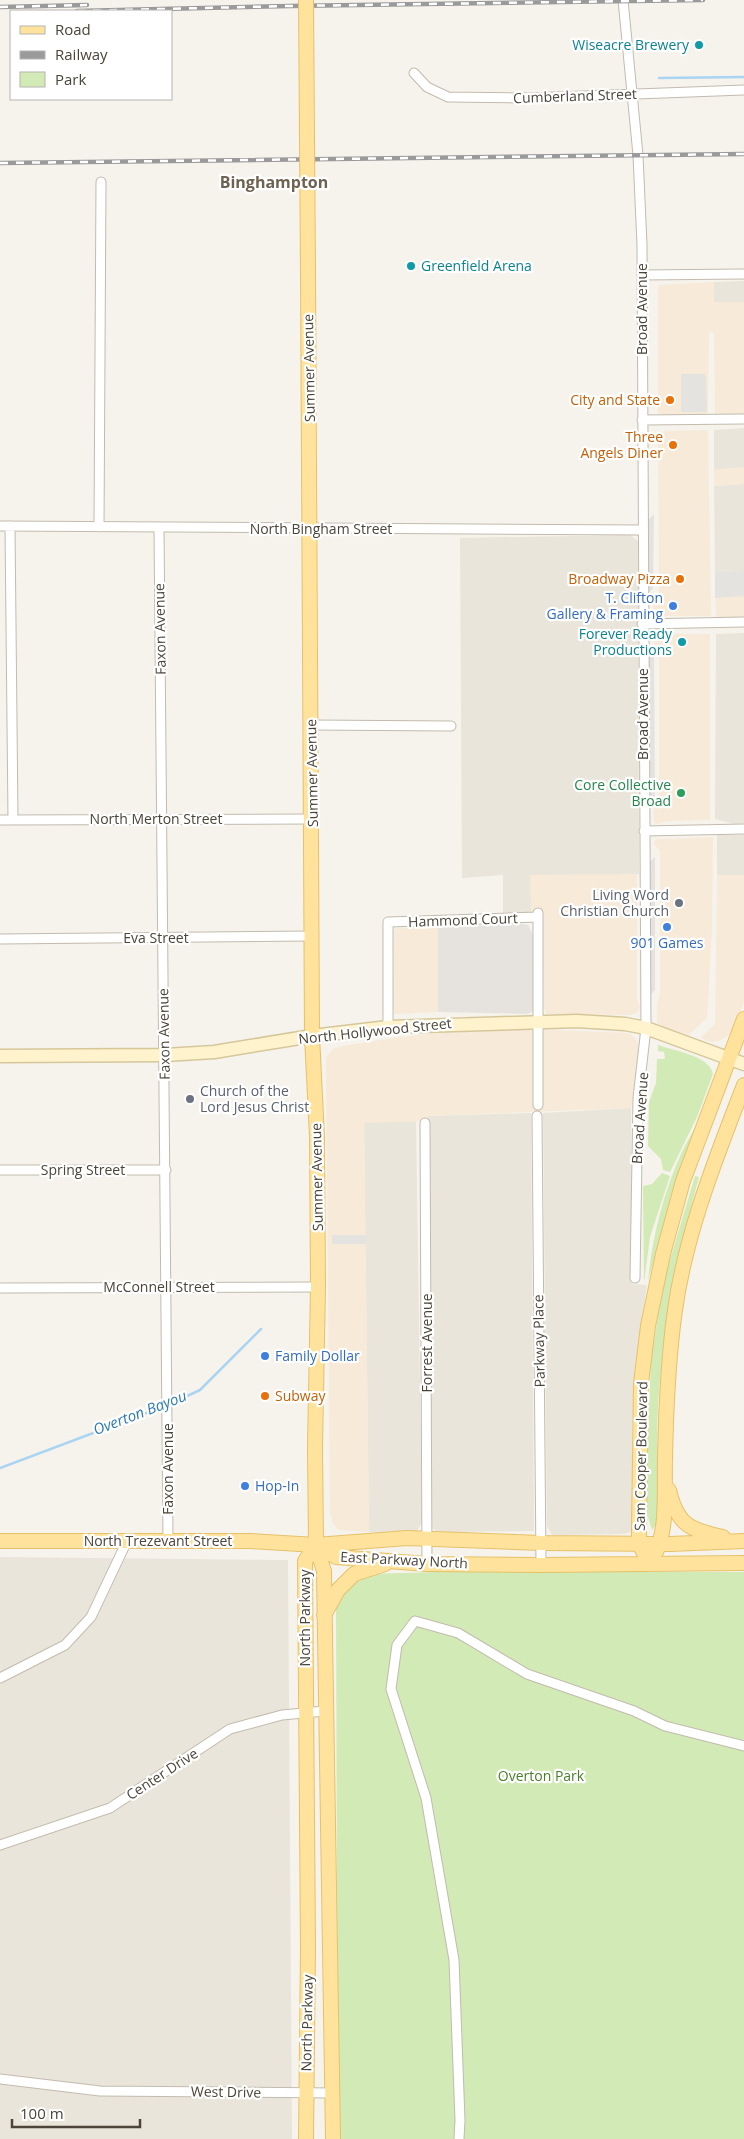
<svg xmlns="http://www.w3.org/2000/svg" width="744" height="2139" viewBox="0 0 744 2139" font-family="'Open Sans',sans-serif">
	<rect width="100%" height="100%" fill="#f6f3ec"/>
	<path fill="#eae5da" d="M744,281v21h-30v-20z
		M744,428v39l-30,3v-40z
		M744,484v86l-29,1 -1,-85z
		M630,535l8,6 1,333 -21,1 -87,38h-28v-38l-41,3 -2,-340z
		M744,633v190l-10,1 -19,-5 1,-185z
		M717,835h27v40h-27z
		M631,1108l1,176 15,1 -12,82 -3,66 1,94 -1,5 -8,2 -72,1 -5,-9 -4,-413z
		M531,1113l3,418 -96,1 -6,-4v-6l-4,-406z
		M416,1121l6,401 -5,9 -48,1 -5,-410z
		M0,1557l288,3 4,579h-292z"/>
	<path fill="#f7ead8" d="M714,282v20h30v114h-29l-1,-83 -5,-1 -1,84 -46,-1 -4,-2v-128z
		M708,430l3,186h-50l-7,4 -1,-1v-13l6,-15 -1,-157 6,-3z
		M744,467v17l-30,2v-16z
		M744,570v48l-28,-1 -1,-46z
		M655,632l7,2h48v186l-43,1 -10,3 -3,-2 -1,-9 6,-20v-138l-6,-14z
		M713,837l-1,93 -5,88 -18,17 -24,-7 -8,-5v-17l3,-14v-141l-6,-7 2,-5h5z
		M637,874v126l3,7 -2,5 -7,3 -85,-1 -2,-6 -2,-95h-11l-1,-38z
		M717,875h27v127l-10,30 -15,9 -7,1 -12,-4 15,-14z
		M438,927v85l-44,2 -1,-2 1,-81 2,-3z
		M526,1029l103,4 5,4 4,7 2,10 -9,54 -203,8 1,5 -65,2 5,409 -30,-2 -6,-6 -3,-10 -4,-457 7,-8 10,-3 57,-9 56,-6z"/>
	<path fill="#e6e2dd" d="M521,924l7,1 5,10 1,73 -2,4 -5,2 -89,-2v-85z"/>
	<path fill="#d2eab5" d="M658,1045c16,6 51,10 55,29l-16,43 -27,55 -7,-2 -2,-11 -13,-13 1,-44 7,-19 1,-24h8l-1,-7 -6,-1z
		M699,1120l-35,103 -16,58c4,-43 15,-87 33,-127 5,-12 13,-23 18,-34z
		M662,1173l8,3 -20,61 -6,46 -1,-97 9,-2z
		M695,1176l4,1c-24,87 -42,177 -42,267 1,17 6,77 -5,86l-5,-16v-56l4,-98 13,-80z
		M437,1572h307v567h-406l-2,-531 2,-10 26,-24z"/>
	<path fill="#e5e3e0" d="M681,374h23l2,2 1,36h-26z
		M654,514l-1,75 -5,4 -1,-72z
		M744,570v26l-29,2v-27z
		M654,652l1,145 -8,5v-145z
		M655,857v133l-7,7v-134z
		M332,1235h34v9h-34z"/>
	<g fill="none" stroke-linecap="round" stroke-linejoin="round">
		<path stroke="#a9d4f2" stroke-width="2.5" d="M659,78l85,-1
			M170,1404l30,-14 61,-61
			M0,1468l165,-62"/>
		<defs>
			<path id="street" d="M623,0l15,155 4,90 4,783 -8,70 -3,180
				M414,73l13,14 21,10 81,1 215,-8
				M642,275l102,-1
				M642,420l102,-1
				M0,526l643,4
				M10,526l3,294
				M99,527l2,-345
				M159,527l9,1014
				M642,624l102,-2
				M311,725l140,1
				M0,820l312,-1
				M644,831l100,-2
				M0,939l313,-3
				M388,1027v-105l150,-5
				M538,1105v-192
				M537,1116l4,449
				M425,1123l2,441
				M0,1170h166
				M0,1288l318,-1
				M0,1678l65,-33 26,-28 36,-76
				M0,1845l110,-37 120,-79 52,-14 43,-4
				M0,2079l100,12 233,2
				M459,2139l1,-19 -6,-160 -28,-162 -35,-109 6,-44 18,-24 43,12 69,41 107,37 31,15 79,20"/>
			<path id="secondary" d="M0,1056l165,-1 49,-3 98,-16 76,-9 189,-6 48,3 21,4 98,36"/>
			<path id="primary" d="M308,274l4,762 5,101 1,150 -3,160 1,98 8,26 9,568
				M669,1490c8,35 21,40 54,47
				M0,1541h250l66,4 91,-7 134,5 129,1 74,-3
				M316,1545l20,12 91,7 114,1 203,-2
				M656,1552c12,-24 8,-67 9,-94 1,-50 3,-99 10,-148 11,-78 41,-152 69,-225
				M650,1564l-11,-20v-13l2,-148 7,-57 15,-72 20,-73 61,-162
				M324,1615l14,-25 16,-16 31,-10
				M306,2139l2,-191 -3,-387 11,-16"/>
		</defs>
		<use href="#street" stroke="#c2bbae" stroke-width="11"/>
		<use href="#secondary" stroke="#d6c79b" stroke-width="15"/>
		<use href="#primary" stroke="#e6c16a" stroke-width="16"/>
		<use href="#street" stroke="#fff" stroke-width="9"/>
		<use href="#secondary" stroke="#fff3cd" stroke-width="12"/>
		<use href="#primary" stroke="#ffe39c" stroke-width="14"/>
		<defs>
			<path id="rail" d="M0,7l87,-2
				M77,11l213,-5 413,-6
				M0,163l744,-9"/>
		</defs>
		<use href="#rail" stroke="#9a9a9a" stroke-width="4.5"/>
		<use href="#rail" stroke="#fff" stroke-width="2.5" stroke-dasharray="8" stroke-linecap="butt"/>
		<defs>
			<path id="primary-bridge" d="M306,0l2,274"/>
		</defs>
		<use href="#primary-bridge" stroke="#e6c16a" stroke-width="16" stroke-linecap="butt"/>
		<use href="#primary-bridge" stroke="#ffe39c" stroke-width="14"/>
	</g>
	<g fill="#0f9aa8" stroke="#fff" stroke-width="2">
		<circle cx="699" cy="45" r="5"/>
		<circle cx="411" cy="266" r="5"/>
		<circle cx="682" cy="642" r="5"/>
	</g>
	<g fill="#e8710a" stroke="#fff" stroke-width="2">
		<circle cx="670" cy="400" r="5"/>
		<circle cx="673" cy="445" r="5"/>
		<circle cx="680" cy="579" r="5"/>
		<circle cx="265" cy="1396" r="5"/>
	</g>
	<g fill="#3f7fe0" stroke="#fff" stroke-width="2">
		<circle cx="673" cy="606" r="5"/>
		<circle cx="667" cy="927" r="5"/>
		<circle cx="265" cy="1356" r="5"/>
		<circle cx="245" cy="1486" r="5"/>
	</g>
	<circle fill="#2e9e5b" stroke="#fff" stroke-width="2" cx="681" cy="793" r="5"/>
	<g fill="#6b7280" stroke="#fff" stroke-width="2">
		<circle cx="679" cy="903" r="5"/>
		<circle cx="190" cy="1099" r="5"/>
	</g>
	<g text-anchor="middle" stroke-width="4.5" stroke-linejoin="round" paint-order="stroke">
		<g font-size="14" fill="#0d838f" stroke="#fff" text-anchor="end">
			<text x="689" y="50">Wiseacre Brewery</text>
			<text x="421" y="271" text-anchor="start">Greenfield Arena</text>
			<text x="672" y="639">Forever Ready<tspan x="672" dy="16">Productions</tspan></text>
		</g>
		<g font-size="14" fill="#4b4439" stroke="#fff">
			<text transform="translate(575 96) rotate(-2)" y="5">Cumberland Street</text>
			<text transform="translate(642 309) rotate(-90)" y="5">Broad Avenue</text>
			<text transform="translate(309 368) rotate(-91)" y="5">Summer Avenue</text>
			<text x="321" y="534">North Bingham Street</text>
			<text transform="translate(160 629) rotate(-91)" y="5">Faxon Avenue</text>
			<text transform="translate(643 714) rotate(-90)" y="5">Broad Avenue</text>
			<text transform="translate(312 773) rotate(-91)" y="5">Summer Avenue</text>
			<text x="156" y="824">North Merton Street</text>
			<text transform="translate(463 920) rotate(-2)" y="5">Hammond Court</text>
			<text x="156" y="943">Eva Street</text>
			<text transform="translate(375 1031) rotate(-6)" y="5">North Hollywood Street</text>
			<text transform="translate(164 1034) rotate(-91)" y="5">Faxon Avenue</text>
			<text transform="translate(640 1118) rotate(-86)" y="5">Broad Avenue</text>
			<text x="83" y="1175">Spring Street</text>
			<text transform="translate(317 1177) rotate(-91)" y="5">Summer Avenue</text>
			<text x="159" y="1292">McConnell Street</text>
			<text transform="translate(539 1341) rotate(-91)" y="5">Parkway Place</text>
			<text transform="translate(427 1343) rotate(-90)" y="5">Forrest Avenue</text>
			<text transform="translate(641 1456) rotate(-89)" y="5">Sam Cooper Boulevard</text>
			<text transform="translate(168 1469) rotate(-90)" y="5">Faxon Avenue</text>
			<text x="158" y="1546">North Trezevant Street</text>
			<text transform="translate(404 1560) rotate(3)" y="5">East Parkway North</text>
			<text transform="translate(305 1618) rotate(-90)" y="5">North Parkway</text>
			<text transform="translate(162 1774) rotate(-33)" y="5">Center Drive</text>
			<text transform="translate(307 2023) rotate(-89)" y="5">North Parkway</text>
			<text transform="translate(226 2092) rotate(1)" y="5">West Drive</text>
		</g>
		<g font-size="14" fill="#c56008" stroke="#fff" text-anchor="end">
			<text x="660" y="405">City and State</text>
			<text x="663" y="442">Three<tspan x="663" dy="16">Angels Diner</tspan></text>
			<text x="670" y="584">Broadway Pizza</text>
			<text x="275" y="1401" text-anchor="start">Subway</text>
		</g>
		<g font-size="14" fill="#366cbe" stroke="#fff" text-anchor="start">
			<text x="663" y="603" text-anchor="end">T. Clifton<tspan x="663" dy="16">Gallery &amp; Framing</tspan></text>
			<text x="667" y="948" text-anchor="middle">901 Games</text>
			<text x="275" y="1361">Family Dollar</text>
			<text x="255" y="1491">Hop-In</text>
		</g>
		<g font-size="14" fill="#27864d" stroke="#fff" text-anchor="end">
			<text x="671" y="790">Core Collective<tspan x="671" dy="16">Broad</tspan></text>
		</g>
		<g font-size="14" fill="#5b616d" stroke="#fff" text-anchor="end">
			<text x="669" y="900">Living Word<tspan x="669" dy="16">Christian Church</tspan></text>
			<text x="200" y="1096" text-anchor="start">Church of the<tspan x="200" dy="16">Lord Jesus Christ</tspan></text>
		</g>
		<g font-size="14" fill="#4a7f2a" stroke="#fff">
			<text x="541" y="1781">Overton Park</text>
		</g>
		<g font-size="15" font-style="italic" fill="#2e7ab2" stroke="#fff">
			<text transform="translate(140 1413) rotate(-21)" y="5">Overton Bayou</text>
		</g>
		<g font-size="16" font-weight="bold" fill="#6e6250" stroke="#fff">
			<text x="274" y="188">Binghampton</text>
		</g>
	</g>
	<rect x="10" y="10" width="162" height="90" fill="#ffffff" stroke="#b7b4b0"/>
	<rect x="20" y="26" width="25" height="8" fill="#ffe39c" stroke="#b7b4b0"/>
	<text x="55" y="35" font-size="15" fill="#4b4439">Road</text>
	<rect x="20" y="51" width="25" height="8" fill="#9a9a9a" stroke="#b7b4b0"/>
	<text x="55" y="60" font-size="15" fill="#4b4439">Railway</text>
	<rect x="20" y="72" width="25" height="15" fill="#d2eab5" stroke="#b7b4b0"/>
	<text x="55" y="85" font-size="15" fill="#4b4439">Park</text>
	<path d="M12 2119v8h128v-8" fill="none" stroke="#4b4439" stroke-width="2.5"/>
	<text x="20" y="2119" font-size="15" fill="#4b4439" stroke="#ffffff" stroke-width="4" paint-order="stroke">100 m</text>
</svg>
